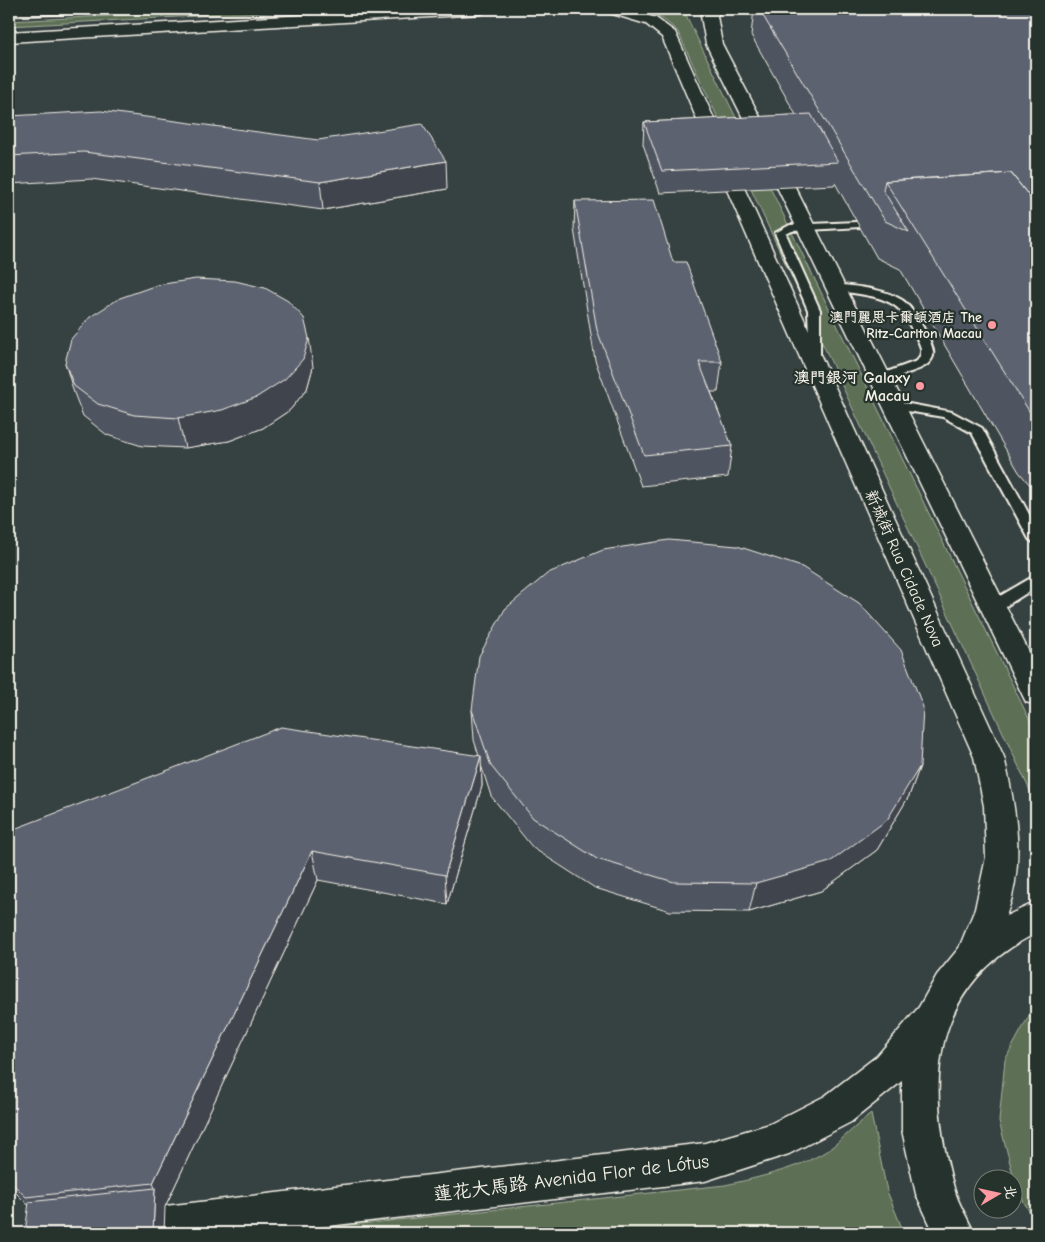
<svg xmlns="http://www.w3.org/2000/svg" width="1045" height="1242" viewBox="0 0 1045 1242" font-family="'Comic Neue','LXGW WenKai TC',sans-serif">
	<rect width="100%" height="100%" fill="#364141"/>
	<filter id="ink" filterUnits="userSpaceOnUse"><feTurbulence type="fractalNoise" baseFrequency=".02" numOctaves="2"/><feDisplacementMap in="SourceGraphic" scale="10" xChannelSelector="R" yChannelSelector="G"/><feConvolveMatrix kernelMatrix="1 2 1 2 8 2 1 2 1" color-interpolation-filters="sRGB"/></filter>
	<g filter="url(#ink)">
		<path fill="#5d7054" stroke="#a8b09e" d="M247,9h81l-319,17v-5z
			M638,9h45l353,724v89l-5,-29 -353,-761c-12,-12 -23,-19 -40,-23z
			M1036,1008v215l-19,-33 -18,-69 6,-61 26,-48z
			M871,1114l16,77 17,42h-104l-55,-3 -44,3h-425l449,-48c32,-7 81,-18 107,-38 14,-11 25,-23 39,-33z"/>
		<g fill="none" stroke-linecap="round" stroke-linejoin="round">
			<defs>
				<path id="service" d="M856,222l4,1v4l-68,4 -6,3 34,76v51l-6,4 -4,-1 -2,-54 -33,-77 15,-8z
					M835,284c22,3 48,4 67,16 10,6 34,45 31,56 -4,12 -18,14 -28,18 -9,3 -20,10 -29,8l-2,-3 2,-3 41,-15c7,-9 4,-15 -1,-24 -5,-8 -9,-20 -16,-27 -17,-17 -47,-15 -69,-21v-4z
					M893,401l59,11 30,16 54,99v17l-7,-5 -57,-106 -29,-16 -54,-9 -2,-3z
					M1036,575v12l-38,24h-10l-2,-4 2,-4z"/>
				<path id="minor" d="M603,9h23l30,9 19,14 49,109 -3,4h-12l-3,-4 -44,-104 -16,-13 -40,-12z
					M706,9h16l-5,7 5,28 49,94 -3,4h-12l-3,-4 -47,-94 -5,-28z
					M786,181l7,2 2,4 241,479v39l-10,-3 -4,-8 -245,-507 2,-4z
					M736,184l7,2 2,4 259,567c12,51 22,107 2,159l30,-14v31c-107,54 -111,151 -82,255 4,16 14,30 20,45h-40l-18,-39 -14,-64v-49l-51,41 -62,32 -84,27 -435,52h-122l-3,-7 6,-14 14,-6 540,-63 65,-19 55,-28 52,-40 42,-49 18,-32 22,-27 16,-39 11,-52 -2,-51 -10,-49 -247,-567 2,-4z"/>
				<path id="primary" d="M9,9h62l-8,5 -54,2z
					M408,9h81l-8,5 -472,28v-10z"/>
			</defs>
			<use href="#service" stroke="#f4f1e8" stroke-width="4"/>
			<use href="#minor" stroke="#f4f1e8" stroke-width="3"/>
			<use href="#primary" stroke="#f4f1e8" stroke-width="3"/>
			<use href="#service" fill="#26332d" fill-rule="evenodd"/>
			<use href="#minor" fill="#26332d" fill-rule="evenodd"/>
			<use href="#primary" fill="#26332d" fill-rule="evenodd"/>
		</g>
		<path fill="#4f5460" stroke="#f4f1e8" d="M754,9h282v483l-17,-20 -119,-203 -23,-11 -42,-75 -1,2 -174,8 -17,-49 1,-22 152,-7 -45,-80z
			M9,116l438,73 -124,21 -232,-31 -82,5z
			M575,201l98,61 49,100 -4,30h-7l21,54 -4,31 -87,9 -46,-126 -21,-131z
			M65,363l248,4 -6,22 -17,21 -27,18 -34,13 -44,7 -43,-2 -35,-11 -24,-19 -9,-23z
			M472,710l448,56 -11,30 -32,54 -56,41 -72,21 -79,-1 -75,-23 -62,-40 -42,-52 -10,-31 1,21 -35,118 -129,-24 -153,327 -136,-1 -20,-20v-355l470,-75 -5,-16z"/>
		<path fill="#40454e" stroke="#f4f1e8" d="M446,161l1,28 -124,21 -3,-28z
			M309,338l4,29 -6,22 -17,21 -27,18 -34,13 -44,7 -7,-30z
			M481,756l1,30 -35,118 -2,-29z
			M920,766l-11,30 -32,54 -56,41 -72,21 7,-29z
			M312,851l6,29 -153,327 -1,26h-11l2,-45 -2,-5z"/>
		<path fill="#5c6270" stroke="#f4f1e8" d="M759,9h277v196l-25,-32 -126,8 -2,9 26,42 -24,-11z
			M101,111l217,29 104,-16 24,37 -126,21 -236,-30 -75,4v-40z
			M811,114l27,48 -176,9 -18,-49z
			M1011,173l25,32v217l-151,-241z
			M654,200l19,62h13l36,100h-23l33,84 -88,9 -47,-125 -22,-129z
			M196,279l39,2 30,7 23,13 16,17 5,20 -6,21 -18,20 -28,18 -35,13 -44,8 -44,-3 -36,-11 -24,-18 -9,-23 6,-24 19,-22 30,-19 37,-13z
			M669,540l68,6 65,21 57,36 42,47 22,57 -3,59 -33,54 -57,42 -74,21 -82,-1 -77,-23 -64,-41 -42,-52 -19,-56 7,-54 26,-47 43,-36 55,-23z
			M281,727l200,29 -36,119 -133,-24 -159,332 -127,14 -17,-17v-349z
			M155,1188l-2,45h-128l4,-31z"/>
	</g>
	<g fill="#ff9aa2" stroke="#26332d" stroke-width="2">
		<circle cx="992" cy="325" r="5"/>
		<circle cx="920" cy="386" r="5"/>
	</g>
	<g text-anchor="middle" stroke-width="4.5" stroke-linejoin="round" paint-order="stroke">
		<g font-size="14" font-weight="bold" fill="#f4f1e8" stroke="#26332d" text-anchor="end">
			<text x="982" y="322">澳門麗思卡爾頓酒店 The<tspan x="982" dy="16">Ritz-Carlton Macau</tspan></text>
		</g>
		<g font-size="16" font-weight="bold" fill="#f4f1e8" stroke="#26332d" text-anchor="end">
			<text x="910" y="383">澳門銀河 Galaxy<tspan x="910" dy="18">Macau</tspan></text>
		</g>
		<g font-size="16" fill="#f4f1e8" stroke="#26332d">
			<text transform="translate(905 568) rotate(66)" y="6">新城街 Rua Cidade Nova</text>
		</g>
		<g font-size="19" fill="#f4f1e8" stroke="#26332d">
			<text transform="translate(571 1177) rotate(-7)" y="7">蓮花大馬路 Avenida Flor de Lótus</text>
		</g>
	</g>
	<rect width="1045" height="1242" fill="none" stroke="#26332d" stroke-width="30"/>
	<rect x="15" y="15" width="1015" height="1212" fill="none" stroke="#f4f1e8" stroke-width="2" filter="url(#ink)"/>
	<g transform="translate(998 1194) rotate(81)"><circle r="24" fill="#26332d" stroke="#787f78"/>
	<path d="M0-4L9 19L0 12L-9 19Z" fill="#ff9aa2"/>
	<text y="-8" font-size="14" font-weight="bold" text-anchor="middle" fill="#f4f1e8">北</text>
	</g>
</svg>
